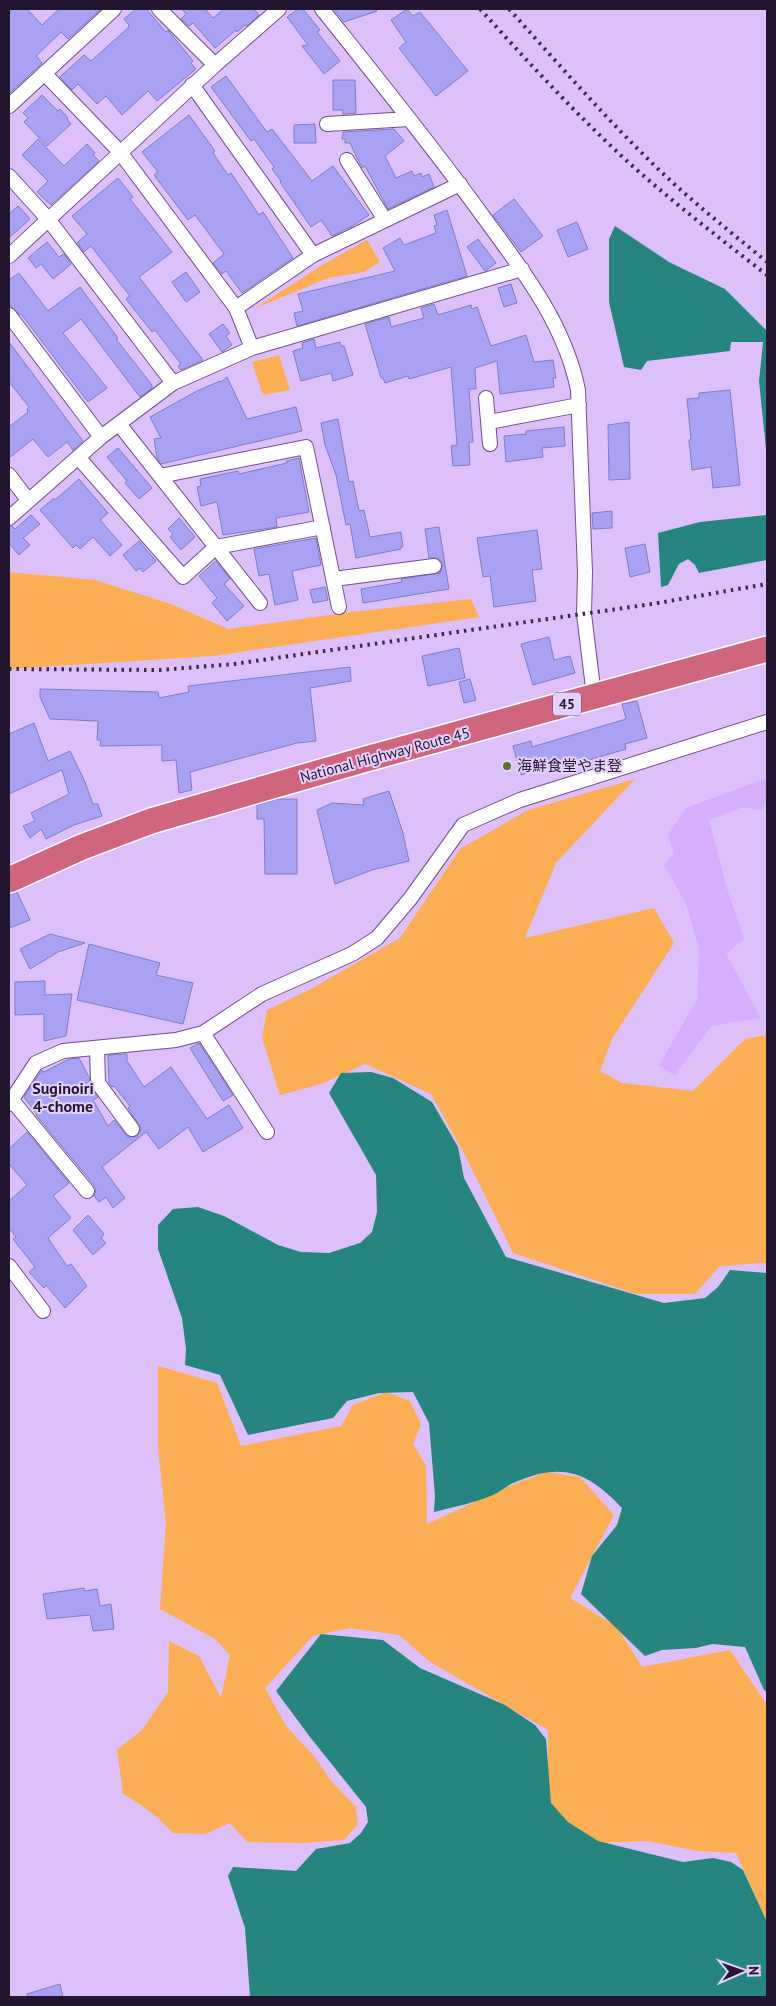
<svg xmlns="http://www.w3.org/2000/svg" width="776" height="2006" viewBox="0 0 776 2006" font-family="'PT Sans','Noto Sans JP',sans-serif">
	<rect width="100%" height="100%" fill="#ddc0fa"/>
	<path fill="#d6aefe" d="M767,778v24l-6,8 -18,-3 -34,13 18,69 17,50 -18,15 35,64 -50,8 -36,50 -16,-11 38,-65 2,-51 -13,-45 -22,-39 10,-11 -6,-19 18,-27z"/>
	<path fill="#fcae54" d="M367,240l13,22 -16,10 -36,6 -74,31 70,-45z
		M279,355l11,35 -27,5 -11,-33z
		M9,572l86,8 76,24 57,25 123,-17 120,-13 8,18 -265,39 -205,13z
		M635,779l-79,84 -31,75 129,-30 20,35 -62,96 -12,32 22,12 71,8 52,-52 22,-4v230l-3,-2 -44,3 -25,28h-59l-123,-41 -47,-96 -35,-63 -66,-30 -44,20 -41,11 -18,-57 5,-28 42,-20 91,-52 60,-89 68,-39z
		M158,1366l59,17 24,63 100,-20 12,-21 33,-13 24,9 11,23 -8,20 13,22 1,58 78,-36 41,-16 34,5 34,38 -44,83 47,29 25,40 88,-17 37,55v217l-31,-69 -37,-2 -53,-10 -50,2 -42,-10 -6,-62v-41l-118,-68 -31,-27 -49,-7 -37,8 -48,52 21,38 28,30 17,25 25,26 2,17 -14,16 -43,3 -54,-1 -17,-19 -25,11 -32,-1c-15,-16 -30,-28 -50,-39l-6,-44 25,-20 26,-38 1,-51 30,15 22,42 9,-43 -15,-16 -55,-30 6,-86 -8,-76z"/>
	<path fill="#26867f" d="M615,226l54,36 56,27 42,42v128l-8,-78 4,-39h-32l-1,9 -83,10 -6,9 -17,-3 -15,-65v-63z
		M767,515v45l-68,13 -4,-8 -7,-6 -9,5 -11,21 -7,2 -3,-54 42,-11z
		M371,1072l22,6 39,24 26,45 6,31 42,79 158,46 41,-5 13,-11 12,-17 37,3v419l-3,-2 -19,-43 -33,-3 -16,4 -34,2 -17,6 -64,-62 11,-38 25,-31 5,-17c-35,-38 -62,-46 -109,-25 -7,3 -13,9 -20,12 -18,8 -40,12 -59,17l1,-16 -6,-73 -16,-31 -34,1 -32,8 -14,17 -85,17 -28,-60 -35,-10 1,-16 -4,-31 -24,-69v-24l15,-16 25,-2 26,9 54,29 23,7 28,1 31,-10 12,-11 5,-20 -1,-37 -47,-82 12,-20z
		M321,1634l62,6 37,28 85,37 30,20 11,14 5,64 17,19 30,19 85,21 30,-4 18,4 12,8 24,52v75h-517l-5,-69 -17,-52 5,-9 63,4 20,-22 34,-6 11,-10 7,-11 -2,-15 -56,-70 -34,-46z"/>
	<path fill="#a9a2f4" stroke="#827bc3" d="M9,9h18l15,16 17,-16h42l-33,30 -7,-7 -25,24 6,7 -33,31z
		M136,9h10l20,23 2,-2 25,31 -2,2 5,6 -39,32 -9,-10 -26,24 -16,-19 -9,8 -19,-20 -6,6 -12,-13 24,-22 7,6 37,-33 1,-3 -5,-6z
		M182,9h23l8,9 11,-9h30l5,6 -12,11 -2,-1 -8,7 -1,-2 -21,18 -22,-25 -4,3 -8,-7 5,-5z
		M298,9h5l17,21 -3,2 23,29 -16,13 -22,-28 6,-1 -21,-28z
		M334,9h42l1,2 -33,11z
		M407,9l6,7 7,-4 48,59 -32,25 -37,-48 7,-6 -15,-22z
		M226,76l41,56 5,-3 40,52 21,-15 36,49 -15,10 -22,11 -11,-16 -10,7 -31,-45 1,-1 -9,-12 2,-2 -20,-28 -3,2 -40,-54z
		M333,80h22l1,33 -13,1v-4h-10z
		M42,95l16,16 2,-2 8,9 -1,1 4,5 -24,22 -23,-24 4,-4 -5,-5z
		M189,115l26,36 -2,2 15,22 3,-2 28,42 4,-3 30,46 -51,35 -16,-22 -4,3 -9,-11 11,-9 -29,-39 -7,5 -34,-45 4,-3 -16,-20z
		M315,124l1,19h-22v-18z
		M394,129l10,12 -19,15 11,22 16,-7 2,5 7,-3 1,4 7,-3 5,13 -46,22 -23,-43 -3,2 -12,-25h-5v-4h-3l1,-7z
		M38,139l26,27 23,-22 8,9 -2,2 6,6 -48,44 -14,-13 11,-11 -26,-26z
		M118,178l15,19 -3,2 42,53 -33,25 64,83 -22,10 -3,-4 3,-2 -7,-9 -19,-25 -3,2 -26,-33 4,-3 -39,-50 -7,6 -7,-9 10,-9 -15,-18z
		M514,199l29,37 -22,16 -28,-37z
		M18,206l12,13 -21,19v-24z
		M447,210l20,66 -170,50 -3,-13 9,-2 -5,-17 97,-23 -12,-23 17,-10 4,7 32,-12 -2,-7 3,-1 -3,-10z
		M577,222l11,27 -20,8 -11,-27z
		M478,239l18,24 -11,8 -18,-24z
		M47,242l12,15 5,-3 7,10 -18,15 -12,-15 -5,4 -8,-10z
		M186,272l14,20 -14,10 -14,-20z
		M19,273l29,38 32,-24 38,51 -2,1 36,46v3l-12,9 -59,-78 -18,14 44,55 -19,14 -67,-88 -1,1 -11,-11v-24z
		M511,284l6,19 -13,4 -6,-19z
		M434,304l4,11 33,-10 1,4 5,-2 14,39 35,-11 8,27 19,-2 3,18h-3l1,9 -54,7 -3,-33 -22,7 1,21h-7l4,53h-4l1,23 -17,1 -2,-20 6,-1 -6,-78 -42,12 -1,-3 -23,7 -2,-5h-2l-16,-54 24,-7 2,10 33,-9 -3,-10z
		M223,324l7,9 -4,3 6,9 -10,7 -13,-18z
		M314,339l2,9 24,-6 1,4h3l9,29 -20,6 -2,-8 -30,8 -8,-30 10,-3 -1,-5z
		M9,342l74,99 -10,9 -6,-8 -19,15 -15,-18 -24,19v-31l19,-15 -1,-3 2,-2 -20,-25z
		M227,377l20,42 49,-12 6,24 -141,33 -4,-6 -3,-19 7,-1 -11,-21 47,-26 23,-10 1,1z
		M730,390l10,95 -27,3 -2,-21 -19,3 -3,-30 2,-1 -4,-40 12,-1v-5z
		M338,419l11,63 4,-1 6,30 5,-1 6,27 31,-5 2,15h-3l1,2 -45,9 -6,-34 -4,1 -10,-50 -11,-30 -4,-22z
		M629,422l1,57 -21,1 -1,-55z
		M564,427l1,19 -23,2 1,9 -37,5 -2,-26 22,-2v-3z
		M118,448l34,40 -13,11 -14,-16 2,-2 -20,-24z
		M299,458l10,54 -33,6 1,9 -54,8 -6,-33 -16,4 -4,-19 4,-1 -1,-7 38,-8 1,3 48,-11 -1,-2z
		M79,479l29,34 -8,7 22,25 -12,11 -17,-19 -13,12 -4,-4 -3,3 -33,-38 14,-12 1,2z
		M612,511v17l-19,1 -1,-16z
		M31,515l9,9 -17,14 7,7 -11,10 -10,-12v-16l3,-1 3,3z
		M179,518l16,19 -14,13 -11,-13 3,-3 -5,-5z
		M439,527l10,62 -86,14 -2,-14 41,-7 -1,-3 39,-6 3,-8 -2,-4 -4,-3h-8l-4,-29z
		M537,530l5,39 -10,1 4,31 -42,6 -4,-31 -7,1 -6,-39z
		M316,538l5,27 -29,6 6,29 -23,5 -6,-31 -10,2 -5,-27z
		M139,541l17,20 -13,11 -3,-4 -4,3 -13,-16z
		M645,544l5,28 -20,5 -5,-29z
		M216,561l14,18 -6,5 20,22 -17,15 -15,-18 5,-5 -18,-22z
		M325,587l3,13 -15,3 -3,-13z
		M549,637l5,23 16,-4 5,17 -42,12 -12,-41z
		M459,648l6,30 -37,8 -6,-30z
		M350,667l1,14 -41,7 6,53 -19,2 -107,29 2,18 -13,3 -3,-33 -14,1v-16l-62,1 1,-6h-4l1,-19 -48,-2 -10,-22v-8l118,3 1,6 30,-6 -1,-6z
		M470,679l6,21 -12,3 -5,-21z
		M637,701l10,37 -22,6 1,5 -74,22 -2,-6 -29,10 -8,-29 18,-5 1,6 94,-28 -4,-15z
		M34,723l14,38 22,-10 15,31 8,22h5l4,12 -28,9 -28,14 -5,-10 -11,9 -7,-12 12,-5 -4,-8 38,-19 -7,-24 -53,24v-60z
		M389,791l14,42 6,28 -37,9 -37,14 -18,-74 15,-7 32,2 -1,-6z
		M278,799h19v75h-32l-1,-55h-7v-14z
		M17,892l13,28 -21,8v-34z
		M50,934l35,9 -27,9 -28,17 -10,-20z
		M89,944l71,19 -4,12 37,8 -10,41 -106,-24z
		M45,981v14l27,-1 -6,42 -22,5v-27l-29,1v-33z
		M199,1043l34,52 -10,6 -33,-53z
		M127,1054v7l17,26 27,-20 36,52 22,-14 14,23 -40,24 -15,-25 -29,22 -13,-17 -44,35 23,31 -12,10 -7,-11 -7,5 -5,-6 2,-6 -2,-5 -58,-70 1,-1 -13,-17 18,-27 2,2 25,-13 10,-1 10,19 2,11 7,9 -5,3 15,26 6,-6 14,17 9,-1 3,-4 1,-4 -13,-20 2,-2 -16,-20 -2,1 -3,-4 -1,-28z
		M27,1132l42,51 -16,13 18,22 -23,20 19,28 4,-2 16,22 -22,22 -19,-23 -2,3 -15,-16 6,-5 -22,-28 3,-2 -7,-9v-27l18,-16 -18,-21v-15z
		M88,1215l16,19 -3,4 5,5 -13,12 -20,-25z
		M84,1588l1,3 12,-2 3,17 11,-2 3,25 -21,2 -3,-16 -43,4 -4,-25z
		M60,1984l3,13h-36v-3z"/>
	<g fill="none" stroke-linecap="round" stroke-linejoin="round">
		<defs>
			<path id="street" d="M159,9l56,56
				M322,9c55,69 111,138 163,210 39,53 80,106 93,171l7,182 -1,42 10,82
				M44,73l76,79 116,156 16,40
				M192,85l121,170
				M9,106l105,-97
				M327,124l82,-5
				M347,160l38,60
				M9,176l39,43 125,164
				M9,256l206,-191 64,-56
				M236,308l77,-53 147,-71
				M9,315l92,122
				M486,398l4,46
				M489,422l90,-17
				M119,424l141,179
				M78,457l105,120 33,-30 107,-20
				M9,475l19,25
				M160,476l146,-29 33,160
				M9,518l92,-81 72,-54 79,-35 270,-79
				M334,579l100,-13
				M203,1033l64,99
				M97,1048l1,35 34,46
				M11,1099l76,92
				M9,1104l27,-41 27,-12 113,-11 27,-7 59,-39 90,-40 25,-16 33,-39 53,-74 57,-25 247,-78
				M9,1266l34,45"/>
			<path id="highway" d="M9,880l73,-33 69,-26 215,-62 401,-110"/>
		</defs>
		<use href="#street" stroke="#704e8f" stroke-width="16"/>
		<use href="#highway" stroke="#fff" stroke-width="28"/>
		<use href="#street" stroke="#fff" stroke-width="14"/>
		<use href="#highway" stroke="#d0657e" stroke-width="25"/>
		<path stroke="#3b2b4b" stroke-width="4" stroke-dasharray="2.5 5" stroke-linecap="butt" d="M480,9c50,55 101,111 157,161 42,37 86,71 130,105
			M509,9c46,51 91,103 140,151 37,37 78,69 118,102
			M9,669l151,1 74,-6 418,-60 115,-20"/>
	</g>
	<circle fill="#567327" stroke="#e6d0fd" stroke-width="2" cx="507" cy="766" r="5"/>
	<g text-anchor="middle" stroke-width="4" stroke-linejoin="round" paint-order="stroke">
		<rect fill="#e6d0fd" stroke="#5e4d6e" stroke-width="1" x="553" y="692.5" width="28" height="23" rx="4"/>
		<g font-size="14" font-weight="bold" fill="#241531">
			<text x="567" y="709">45</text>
		</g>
		<g font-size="15" fill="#241531" stroke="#e6d0fd">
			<text transform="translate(385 755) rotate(-15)" y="5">National Highway Route 45</text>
		</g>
		<g font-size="15" fill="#241531" stroke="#e6d0fd" text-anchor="start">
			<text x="517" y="771">海鮮食堂やま登</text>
		</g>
		<g font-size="16" font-weight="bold" fill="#241531" stroke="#e6d0fd">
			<text x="63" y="1094">Suginoiri<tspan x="63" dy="18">4-chome</tspan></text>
		</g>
	</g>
	<rect width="776" height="2006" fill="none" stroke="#241531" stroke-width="20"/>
	<g transform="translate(741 1971) rotate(88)" stroke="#e6d0fd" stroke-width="4" paint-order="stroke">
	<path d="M0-4L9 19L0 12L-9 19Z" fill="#241531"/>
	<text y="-8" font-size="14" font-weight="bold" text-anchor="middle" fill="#241531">N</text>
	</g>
</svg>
